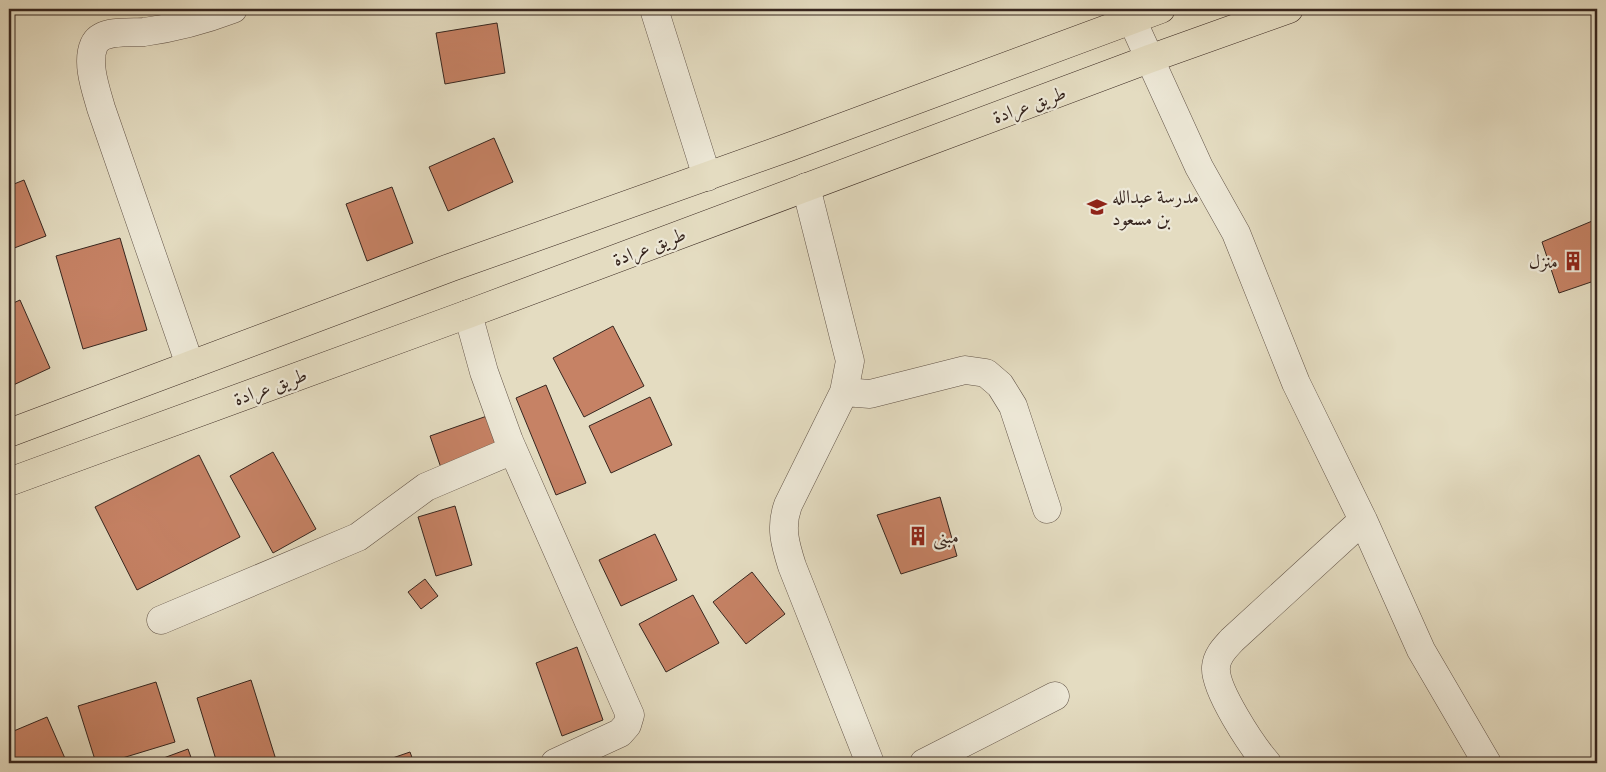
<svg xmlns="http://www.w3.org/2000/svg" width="1606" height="772" viewBox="0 0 1606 772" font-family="'IM FELL English',Amiri,serif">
	<rect width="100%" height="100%" fill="#e4dcc1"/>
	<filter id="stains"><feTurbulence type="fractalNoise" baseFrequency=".004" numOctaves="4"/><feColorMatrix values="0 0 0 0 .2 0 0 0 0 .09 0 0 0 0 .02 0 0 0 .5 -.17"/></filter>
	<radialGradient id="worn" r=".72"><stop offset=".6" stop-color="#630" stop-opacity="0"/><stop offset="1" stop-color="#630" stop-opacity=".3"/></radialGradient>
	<path fill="#c68265" stroke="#37261f" d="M497,23l8,50 -60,11 -9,-51z
		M494,138l19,44 -65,29 -19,-44z
		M24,180l22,56 -37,14v-64z
		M392,187l21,56 -46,18 -21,-57z
		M1597,219v61l-38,13 -17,-51z
		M120,238l27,92 -64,19 -27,-93z
		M20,300l30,68 -41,19v-82z
		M613,326l31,60 -60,31 -31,-59z
		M546,385l40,98 -30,12 -40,-97z
		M650,397l22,48 -61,28 -22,-47z
		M487,416l18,52 -57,20 -18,-52z
		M273,452l43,77 -43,24 -43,-77z
		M199,455l41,82 -103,53 -42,-83z
		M940,497l17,59 -56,18 -24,-59z
		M455,506l17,59 -36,11 -18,-59z
		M655,534l22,46 -56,26 -22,-46z
		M752,572l33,42 -39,30 -33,-42z
		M425,579l13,17 -17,13 -13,-17z
		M693,595l26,48 -53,29 -27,-48z
		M577,647l26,73 -41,16 -26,-73z
		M251,680l26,83h-60l-20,-65z
		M156,682l19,60 -69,21h-10l-18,-57z
		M47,717l20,46h-58v-30z
		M188,749l5,14h-43z
		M410,752l4,11h-36z"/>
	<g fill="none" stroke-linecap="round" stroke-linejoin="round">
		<defs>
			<path id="minor" d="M654,9l53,168
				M1132,20l67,147 37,66 60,150 67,137 58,130 66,113
				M806,187l44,174 -6,31 -56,113c-8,22 -3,39 4,61l78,197
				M468,314l16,58 25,69 121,274 -3,10 -7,8 -65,30
				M190,365l-89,-257c-5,-18 -15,-45 -7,-63 7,-16 36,-12 50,-13 30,-4 60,-12 89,-23
				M844,392l26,2 95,-24 21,3 14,12 13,21 34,103
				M161,620l197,-83 68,-50 87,-37
				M924,763l131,-67
				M1267,763c-15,-17 -53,-74 -51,-96 1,-12 9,-19 16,-27l131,-120"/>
			<path id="major" d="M9,433l443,-166 337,-120 372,-138
				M9,482l459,-168 681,-255 140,-50"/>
		</defs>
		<use href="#minor" stroke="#625448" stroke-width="29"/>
		<use href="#major" stroke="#37261f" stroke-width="29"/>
		<use href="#minor" stroke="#ede8d7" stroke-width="28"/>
		<use href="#major" stroke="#e4dcc1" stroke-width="28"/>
	</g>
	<defs>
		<symbol id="school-bare" viewBox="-9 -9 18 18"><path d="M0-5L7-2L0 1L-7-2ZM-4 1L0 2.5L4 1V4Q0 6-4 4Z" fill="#8f2418" stroke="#ede8d7" stroke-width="2.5" paint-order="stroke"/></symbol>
		<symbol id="building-bare" viewBox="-9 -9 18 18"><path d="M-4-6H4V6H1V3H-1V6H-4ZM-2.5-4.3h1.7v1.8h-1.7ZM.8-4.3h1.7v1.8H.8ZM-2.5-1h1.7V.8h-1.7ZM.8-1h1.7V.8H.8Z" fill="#8f2418" stroke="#ede8d7" stroke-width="2.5" paint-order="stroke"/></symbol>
	</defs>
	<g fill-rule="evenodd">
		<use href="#school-bare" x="1083" y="193" width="28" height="28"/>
		<use href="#building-bare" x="1559" y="247" width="28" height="28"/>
		<use href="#building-bare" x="904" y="522" width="28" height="28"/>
	</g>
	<g text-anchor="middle" stroke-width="4.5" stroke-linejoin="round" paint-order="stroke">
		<g font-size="19" fill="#37261f" stroke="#ede8d7">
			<text transform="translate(1029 104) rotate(-20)" y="7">طريق عرادة</text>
			<text transform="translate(649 246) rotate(-21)" y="7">طريق عرادة</text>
			<text transform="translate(270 386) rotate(-20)" y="7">طريق عرادة</text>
		</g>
		<g font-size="19" fill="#37261f" stroke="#ede8d7" text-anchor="start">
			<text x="1112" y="203">مدرسة عبدالله<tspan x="1112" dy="22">بن مسعود</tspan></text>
			<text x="1558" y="268" text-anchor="end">منزل</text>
			<text x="933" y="543">مبنى</text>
		</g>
	</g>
	<rect width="1606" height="772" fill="none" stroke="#e4dcc1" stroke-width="30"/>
	<rect x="10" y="10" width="1586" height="752" fill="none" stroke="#37261f" stroke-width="2.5"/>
	<rect x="15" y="15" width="1576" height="742" fill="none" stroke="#37261f"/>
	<rect width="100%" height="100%" filter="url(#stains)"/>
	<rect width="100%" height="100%" fill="url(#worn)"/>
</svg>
